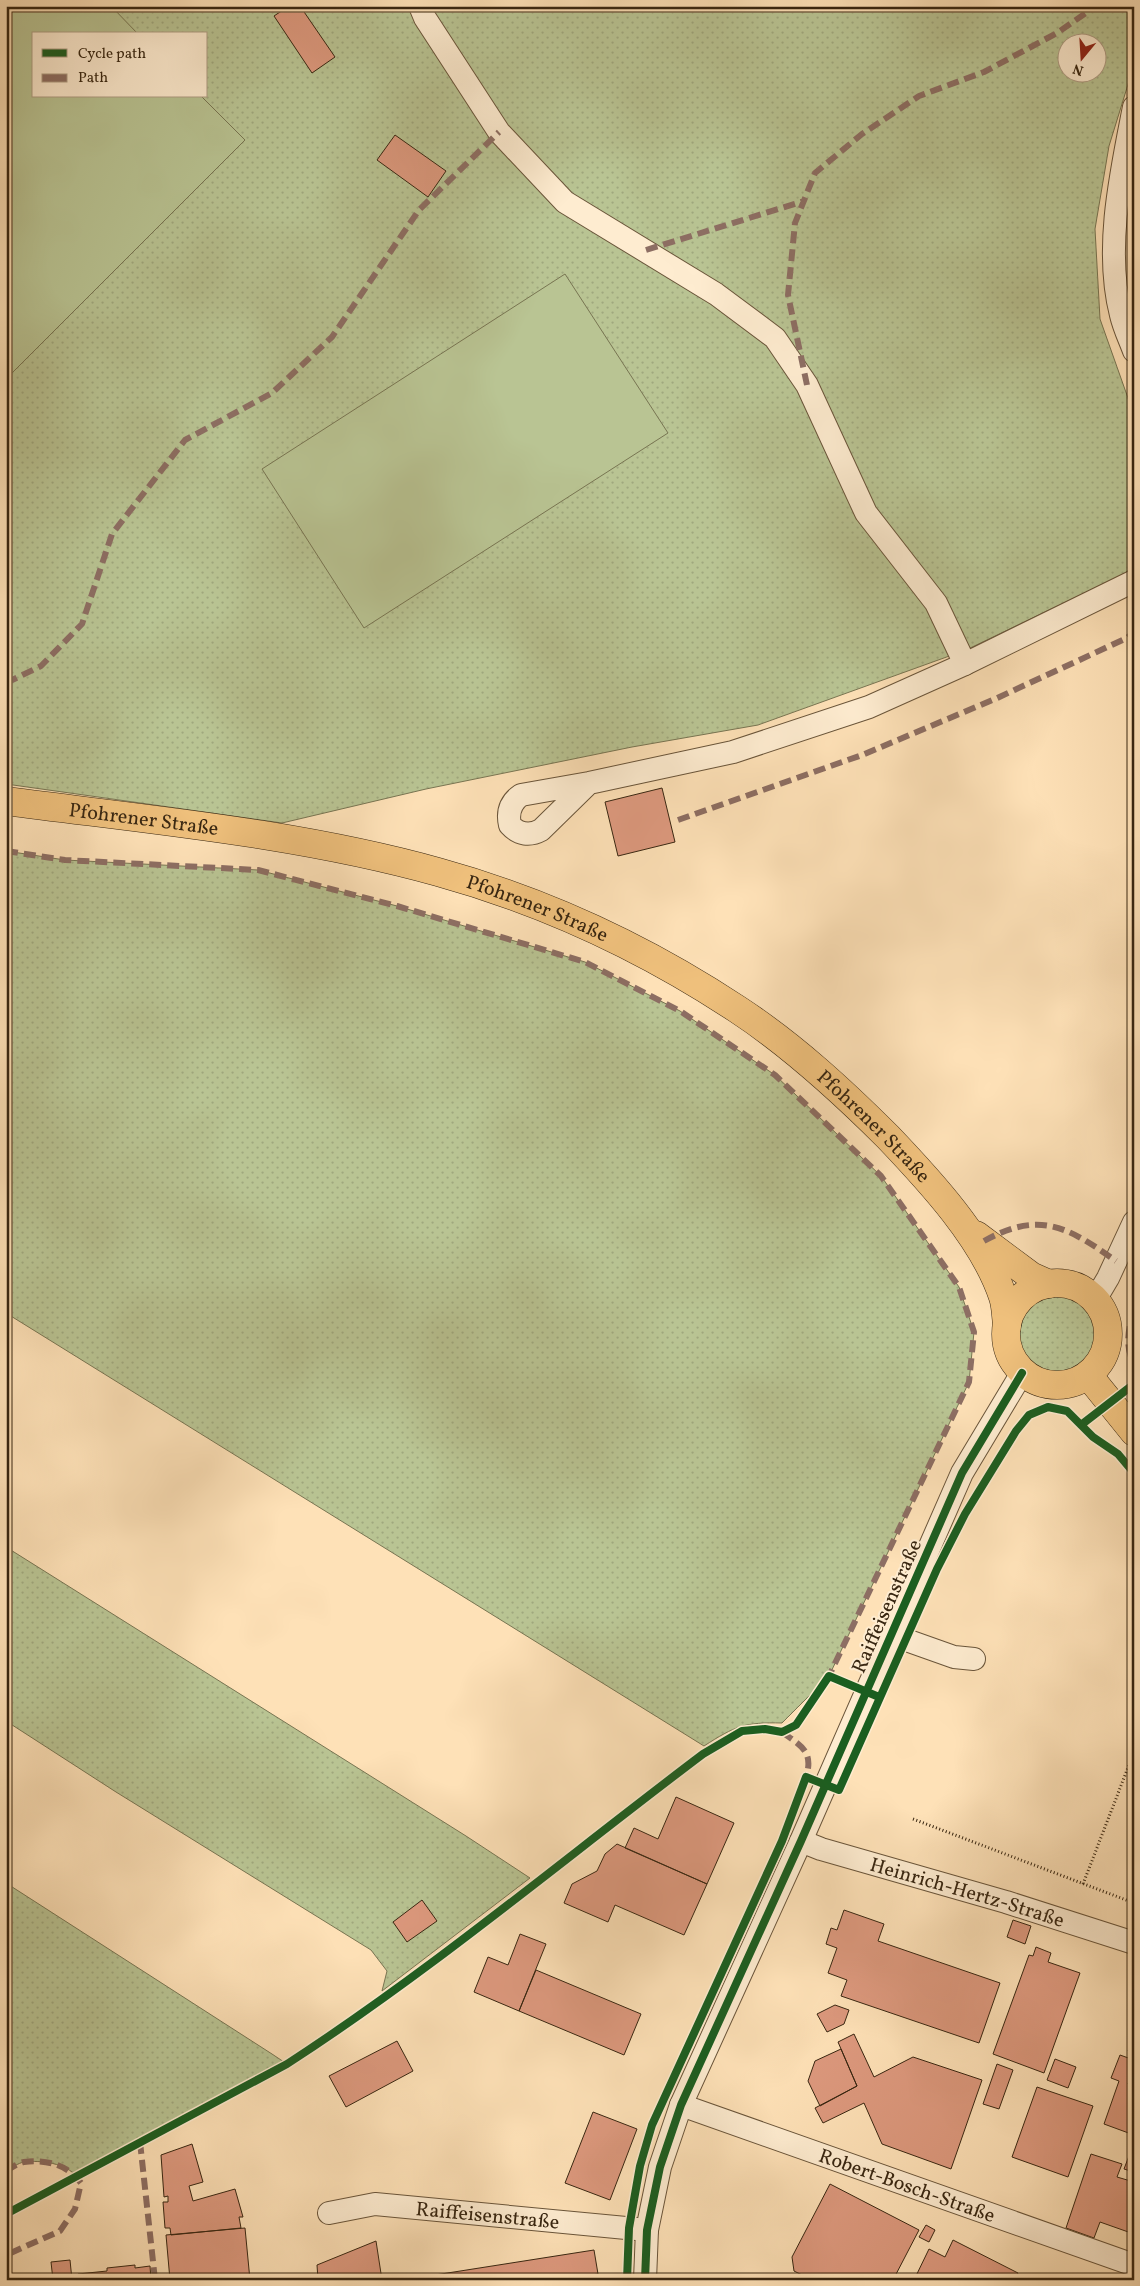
<svg xmlns="http://www.w3.org/2000/svg" width="1140" height="2286" viewBox="0 0 1140 2286" font-family="Vollkorn,serif">
	<defs>
		<pattern id="grass-dots" width="8" height="8" patternUnits="userSpaceOnUse" patternTransform="scale(1.25)"><rect width="8" height="8" fill="#b9c493"/><path d="M2 2h.1M6 6h.1" fill="none" stroke="#a0a87e" stroke-width="1.8" stroke-linecap="round"/></pattern>
	</defs>
	<rect width="100%" height="100%" fill="#fee1b7"/>
	<filter id="stains"><feTurbulence type="fractalNoise" baseFrequency=".004" numOctaves="4"/><feColorMatrix values="0 0 0 0 .2 0 0 0 0 .09 0 0 0 0 .02 0 0 0 .5 -.17"/></filter>
	<radialGradient id="worn" r=".72"><stop offset=".6" stop-color="#630" stop-opacity="0"/><stop offset="1" stop-color="#630" stop-opacity=".3"/></radialGradient>
	<path fill="url(#grass-dots)" stroke="#787552" fill-rule="evenodd" d="M6,6h1128v59l-25,81 -14,83 5,90 34,96v150l-10,9 -158,76 -208,75 -126,22 -206,42 -144,34 -276,-39zM34,34h172v62h-172zM1068,42h30v30h-30z
		M6,851l59,9 193,10 139,36 188,56 95,49 95,64 106,101 78,111 15,45 -5,50 -140,294 -47,47c-37,-1 -47,3 -78,23l-698,-433z
		M1012 1335a44 44 0 1 1 88 0a44 44 0 1 1-88 0Z
		M6,1547l460,289 64,42 -148,113 5,-20 -16,-21 -255,-158 -110,-71z
		M6,1883l266,171 15,10 -210,113c-11,-14 -36,-17 -53,-15 -6,1 -12,6 -18,9z"/>
	<path fill="#b9c493" stroke="#787552" d="M6,6h105l27,28h-104v62h167l44,44 -239,239z
		M565,274l103,159 -304,195 -102,-159z"/>
	<path fill="#dd997e" stroke="#382611" d="M289,6h11l35,51 -23,16 -38,-57z
		M395,135l51,36 -18,26 -51,-37z
		M662,788l13,54 -57,14 -13,-54z
		M676,1797l58,26 -27,61 -82,-36 9,-20 24,11z
		M617,1844l90,40 -23,51 -69,-30 -7,17 -44,-19 8,-19 25,-13 8,-17z
		M422,1900l15,21 -30,21 -14,-20z
		M844,1910l40,14 -6,17 122,42 -21,60 -138,-47 6,-16 -19,-7 9,-25 -11,-4 5,-16 6,2z
		M1013,1920l18,6 -6,18 -18,-7z
		M520,1934l26,10 -27,67 -45,-19 14,-35 20,8z
		M1036,1947l15,6 -3,9 32,11 -36,100 -51,-19 36,-99 4,1z
		M536,1970l105,44 -17,41 -105,-44z
		M835,2005l14,5 -5,14 -17,8 -10,-18z
		M854,2034l20,43 39,-20 69,23 -31,89 -69,-25 -18,-41 -41,20 -8,-15 42,-22 -19,-44z
		M1134,2037v16l-6,-2z
		M397,2041l16,30 -67,36 -17,-31z
		M841,2049l16,37 -37,20 -12,-25 7,-20z
		M1120,2055l14,5v9l-6,15 6,2v49l-30,-11 15,-43 -8,-3z
		M1055,2059l21,8 -8,21 -21,-8z
		M997,2064l16,6 -14,39 -16,-5z
		M1037,2087l56,19 -25,71 -56,-20z
		M593,2112l44,17 -27,71 -45,-17z
		M192,2144l11,38 -14,4 4,15 42,-12 8,28h-4l2,11 -70,7 -1,-7h-5l-2,-26h5v-6l-4,1 -3,-42z
		M1132,2148h2v24l-10,-3z
		M1091,2154l31,10 -5,13 17,5v52l-34,-12 -6,16 -28,-10z
		M830,2184l89,46 -26,50h-72l-9,-5 -2,4 -16,-8 -2,-14z
		M926,2225l9,5 -6,12 -10,-5z
		M245,2228l5,52h-80l-4,-45z
		M953,2240l65,33 -4,7h-100l15,-31 16,8z
		M376,2241l6,39h-64l-1,-15z
		M594,2250l4,24 -7,1 1,5h-189z
		M70,2260l2,20h-19l-2,-18z
		M135,2265v3l15,-2 1,14h-73v-6l29,-3v-3z"/>
	<g fill="none" stroke-linecap="round" stroke-linejoin="round">
		<defs>
			<g id="minor">
				<path d="M420,6l5,12 74,114 66,70 151,92 59,44 32,47 59,128 70,90 29,61"/>
				<path d="M1134,107c-13,66 -30,142 -13,208 3,13 9,25 13,36"/>
				<path d="M589,783l-48,47c-11,6 -22,5 -31,-5 -3,-13 1,-23 11,-30l68,-12 144,-31 136,-45 96,-43 169,-83"/>
				<path d="M1095,1300l13,-22 26,-56"/>
				<path d="M892,1635l62,22 20,2"/>
				<path id="s1" d="M801,1841l20,8 185,53 128,41"/>
				<path id="s2" d="M681,2105l453,160"/>
				<path id="s3" d="M329,2213l46,-9 272,26"/>
				<path d="M645,2280l2,-50 13,-63 21,-62 120,-264 161,-368 60,-100"/>
			</g>
			<g id="major">
				<path id="s4" d="M6,801c144,19 292,32 432,71 105,29 208,77 299,137 55,36 104,81 151,128 41,43 96,102 115,160 3,9 3,20 4,29"/>
				<path d="M976,1235l55,41 18,8"/>
				<circle cx="1057" cy="1334" r="51"/>
				<path d="M1088,1375l46,57"/>
			</g>
		</defs>
		<use href="#minor" stroke="#6a553a" stroke-width="24"/>
		<use href="#major" stroke="#382611" stroke-width="29"/>
		<path stroke="#382611" stroke-width="3" stroke-dasharray="1 2.5" stroke-linecap="butt" d="M913,1819l221,84
			M1083,1884l51,-132"/>
		<use href="#minor" stroke="#feecd0" stroke-width="22"/>
		<use href="#major" stroke="#efc07c" stroke-width="28"/>
		<path stroke="#8d6e63" stroke-width="6" stroke-dasharray="12 6" stroke-linecap="butt" d="M1134,216l-2,41 2,10
			M646,250l158,-49
			M807,385l-19,-90 7,-72 20,-50 47,-39 57,-38 65,-24 73,-39 39,-27
			M6,683l35,-17 41,-42 30,-90 73,-94 87,-47 60,-56 87,-127 80,-78
			M678,820l184,-65 133,-56 132,-61 7,-6
			M6,851l59,9 193,10 139,36 188,56 95,49 95,64 106,101 78,111 15,45 -5,50 -140,294
			M984,1241c56,-31 84,-14 132,20
			M1134,1309c-5,18 -10,37 0,54
			M782,1732c19,14 32,19 24,45
			M140,2142l15,138
			M6,2171c5,-3 12,-8 18,-9 23,-3 44,3 57,21l-6,26 -15,22 -54,24"/>
		<defs>
			<path id="cycleway" d="M1081,1425l53,-41
				M6,2214l281,-150c145,-94 278,-206 416,-310l39,-23 23,-2 17,3 14,-7 33,-49 50,21
				M627,2280l2,-52 11,-62 12,-41 130,-284 24,-64 33,13 98,-221 28,-55 51,-83 13,-16 19,-8 19,4 26,26 25,17 16,19
				M645,2280l2,-50 13,-63 21,-62 120,-264 161,-368 60,-100"/>
		</defs>
		<use href="#cycleway" stroke="#feecd0" stroke-width="11"/>
		<use href="#cycleway" stroke="#1b5e20" stroke-width="8"/>
	</g>
	<g text-anchor="middle" stroke-width="4" stroke-linejoin="round" paint-order="stroke">
		<g font-size="20" fill="#382611" stroke="#feecd0">
			<text dy="7" stroke="none"><textPath href="#s4" startOffset="139">Pfohrener Straße</textPath></text>
			<text dy="7" stroke="none"><textPath href="#s4" startOffset="544">Pfohrener Straße</textPath></text>
			<text dy="7" stroke="none"><textPath href="#s4" startOffset="949">Pfohrener Straße</textPath></text>
			<text transform="translate(886 1606) rotate(-66)" y="7">Raiffeisenstraße</text>
			<text dy="7" stroke="none"><textPath href="#s1" startOffset="174">Heinrich-Hertz-Straße</textPath></text>
			<text dy="7" stroke="none"><textPath href="#s2" startOffset="240">Robert-Bosch-Straße</textPath></text>
			<text dy="7" stroke="none"><textPath href="#s3" startOffset="160">Raiffeisenstraße</textPath></text>
		</g>
	</g>
	<rect width="1140" height="2286" fill="none" stroke="#fee1b7" stroke-width="25"/>
	<rect x="8" y="8" width="1125" height="2271" fill="none" stroke="#382611" stroke-width="2.5"/>
	<rect x="12" y="12" width="1115" height="2261" fill="none" stroke="#382611"/>
	<rect x="32" y="32" width="175" height="65" fill="#feecd0" stroke="#af9d84"/>
	<rect x="42" y="49" width="25" height="8" fill="#1b5e20" stroke="#af9d84"/>
	<text x="78" y="58" font-size="15" fill="#382611">Cycle path</text>
	<rect x="42" y="74" width="25" height="8" fill="#8d6e63" stroke="#af9d84"/>
	<text x="78" y="82" font-size="15" fill="#382611">Path</text>
	<g transform="translate(1082 58) rotate(198)"><circle r="24" fill="#feecd0" stroke="#af9d84"/>
	<path d="M0-4L9 19L0 12L-9 19Z" fill="#8f2418"/>
	<text y="-8" font-size="14" font-weight="bold" text-anchor="middle" fill="#382611">N</text>
	</g>
	<rect width="100%" height="100%" filter="url(#stains)"/>
	<rect width="100%" height="100%" fill="url(#worn)"/>
</svg>
